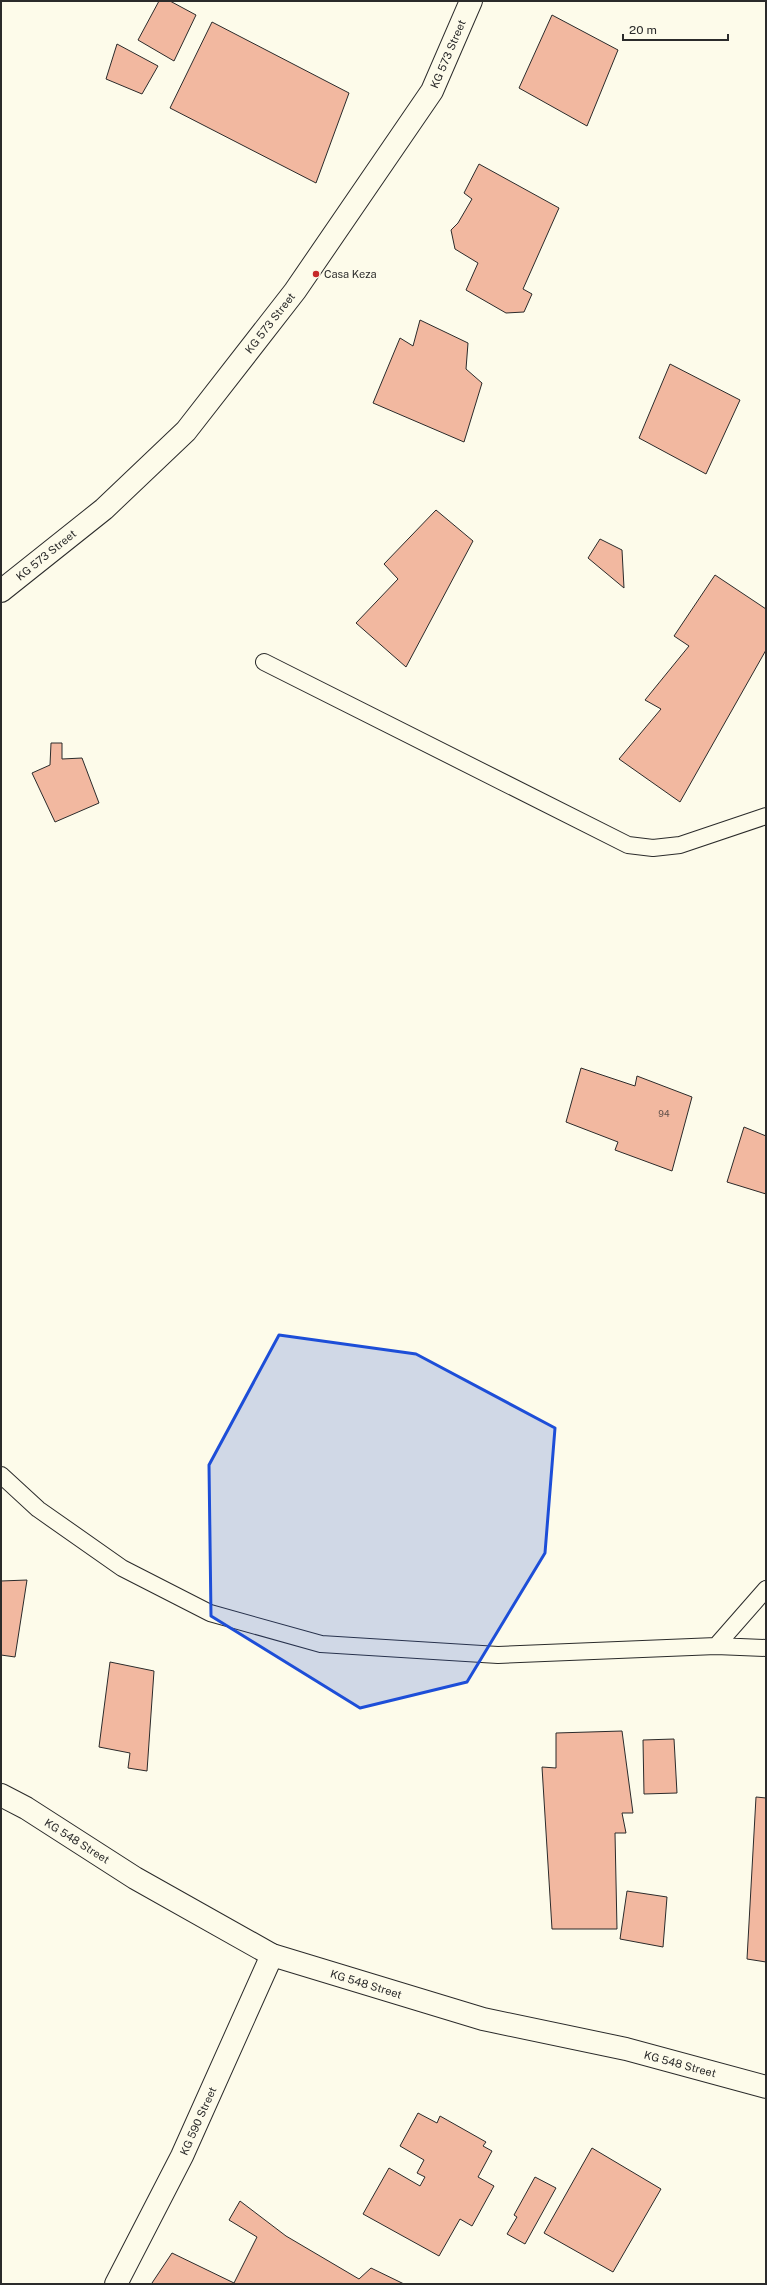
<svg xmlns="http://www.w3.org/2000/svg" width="767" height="2285" viewBox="0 0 767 2285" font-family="'Public Sans',sans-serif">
	<rect width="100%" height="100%" fill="#fdfbea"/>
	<path fill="#f2b8a0" stroke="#2b2b2b" d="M159,1h11l26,14 -22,46 -36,-21z
		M552,15l66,35 -31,76 -68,-38z
		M212,22l137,71 -33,90 -146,-75z
		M117,44l41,22 -16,28 -36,-15z
		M479,164l80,44 -36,81 9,5 -8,18 -18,1 -40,-23 12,-27 -23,-14 -4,-19 7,-7 14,-24 -8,-6z
		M420,320l48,23 -2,26 16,14 -18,59 -91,-39 27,-65 13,8z
		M670,364l70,36 -34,74 -67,-36z
		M436,510l37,31 -67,126 -50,-44 42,-44 -14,-15z
		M600,539l22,11 2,38 -36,-30z
		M715,575l51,34v41l-86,152 -61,-43 42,-50 -16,-9 44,-54 -15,-10z
		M51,743h11v16l20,-1 17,45 -44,19 -23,-49 18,-8z
		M581,1068l54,18 2,-10 55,21 -20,74 -57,-21 3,-8 -52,-20z
		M744,1127l22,9v58l-39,-12z
		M27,1580l-12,77 -14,-2v-74z
		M110,1662l44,9 -7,100 -19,-3 2,-15 -31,-6z
		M622,1731l11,82h-11l4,20h-11l2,96h-65l-10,-162 14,1v-35z
		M674,1739l3,54 -33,1 -1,-54z
		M756,1797l10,1v164l-19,-3z
		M627,1891l40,6 -4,50 -43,-8z
		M418,2113l19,10 3,-7 46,26 -3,4 9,5 -14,26 16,9 -22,40 -12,-7 -21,37 -76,-42 26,-46 31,18 5,-9 -8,-4 7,-13 -24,-14z
		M592,2148l69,41 -48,83 -69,-39z
		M535,2177l21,11 -31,56 -18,-10 10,-17 -3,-2z
		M240,2201l46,35 73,43 12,-11 33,16h-251l-1,-1 20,-30 62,30 23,-46 -28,-17z"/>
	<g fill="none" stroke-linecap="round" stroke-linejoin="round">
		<defs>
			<path id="service" d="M264,662l364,183 25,3 27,-3 86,-29
				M1,1475l37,34 84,59 88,45 111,31 177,11 218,-9 50,2
				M716,1646l50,-57"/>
			<path id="minor" d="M1,591l103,-82 82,-78 109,-140 137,-200 39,-90
				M116,2284l66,-128 90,-201"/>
			<path id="tertiary" d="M1,1795l25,13 109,70 137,77 211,64 143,30 140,38"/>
		</defs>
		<use href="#service" stroke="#2b2b2b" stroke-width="18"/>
		<use href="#minor" stroke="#2b2b2b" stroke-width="24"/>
		<use href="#tertiary" stroke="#2b2b2b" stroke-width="24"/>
		<use href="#service" stroke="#fdfbea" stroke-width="16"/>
		<use href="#minor" stroke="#fdfbea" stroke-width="22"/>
		<use href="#tertiary" stroke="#fdfbea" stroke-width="22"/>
	</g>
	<path fill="#1d4ed8" fill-opacity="0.2" stroke="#1d4ed8" stroke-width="3" stroke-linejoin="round" d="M279,1335l137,19 139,74 -10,125 -78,129 -107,26 -149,-92 -2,-151z"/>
	<circle fill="#c62828" stroke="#fdfbea" stroke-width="1.5" cx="316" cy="274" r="4"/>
	<g text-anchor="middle" stroke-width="3" stroke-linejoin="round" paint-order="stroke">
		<g font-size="9" fill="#5d4e48">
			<text x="664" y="1117">94</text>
		</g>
		<g font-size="11" fill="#2b2b2b" stroke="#fdfbea">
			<text transform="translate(448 54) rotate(-67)" y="4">KG 573 Street</text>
			<text transform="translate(270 323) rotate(-52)" y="4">KG 573 Street</text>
			<text transform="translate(46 555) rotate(-39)" y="4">KG 573 Street</text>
			<text transform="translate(77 1841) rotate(32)" y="4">KG 548 Street</text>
			<text transform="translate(366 1984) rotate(17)" y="4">KG 548 Street</text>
			<text transform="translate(680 2064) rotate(15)" y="4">KG 548 Street</text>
			<text transform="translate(198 2121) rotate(-66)" y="4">KG 590 Street</text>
		</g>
		<g font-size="11" fill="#2b2b2b" stroke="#fdfbea" text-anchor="start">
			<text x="324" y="278">Casa Keza</text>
		</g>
	</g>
	<rect width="767" height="2285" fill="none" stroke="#2b2b2b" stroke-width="4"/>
	<path d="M623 34v6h105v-6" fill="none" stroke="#2b2b2b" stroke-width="2"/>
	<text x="629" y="34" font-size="12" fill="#2b2b2b" stroke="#fdfbea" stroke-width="3" paint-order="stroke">20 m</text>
</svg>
